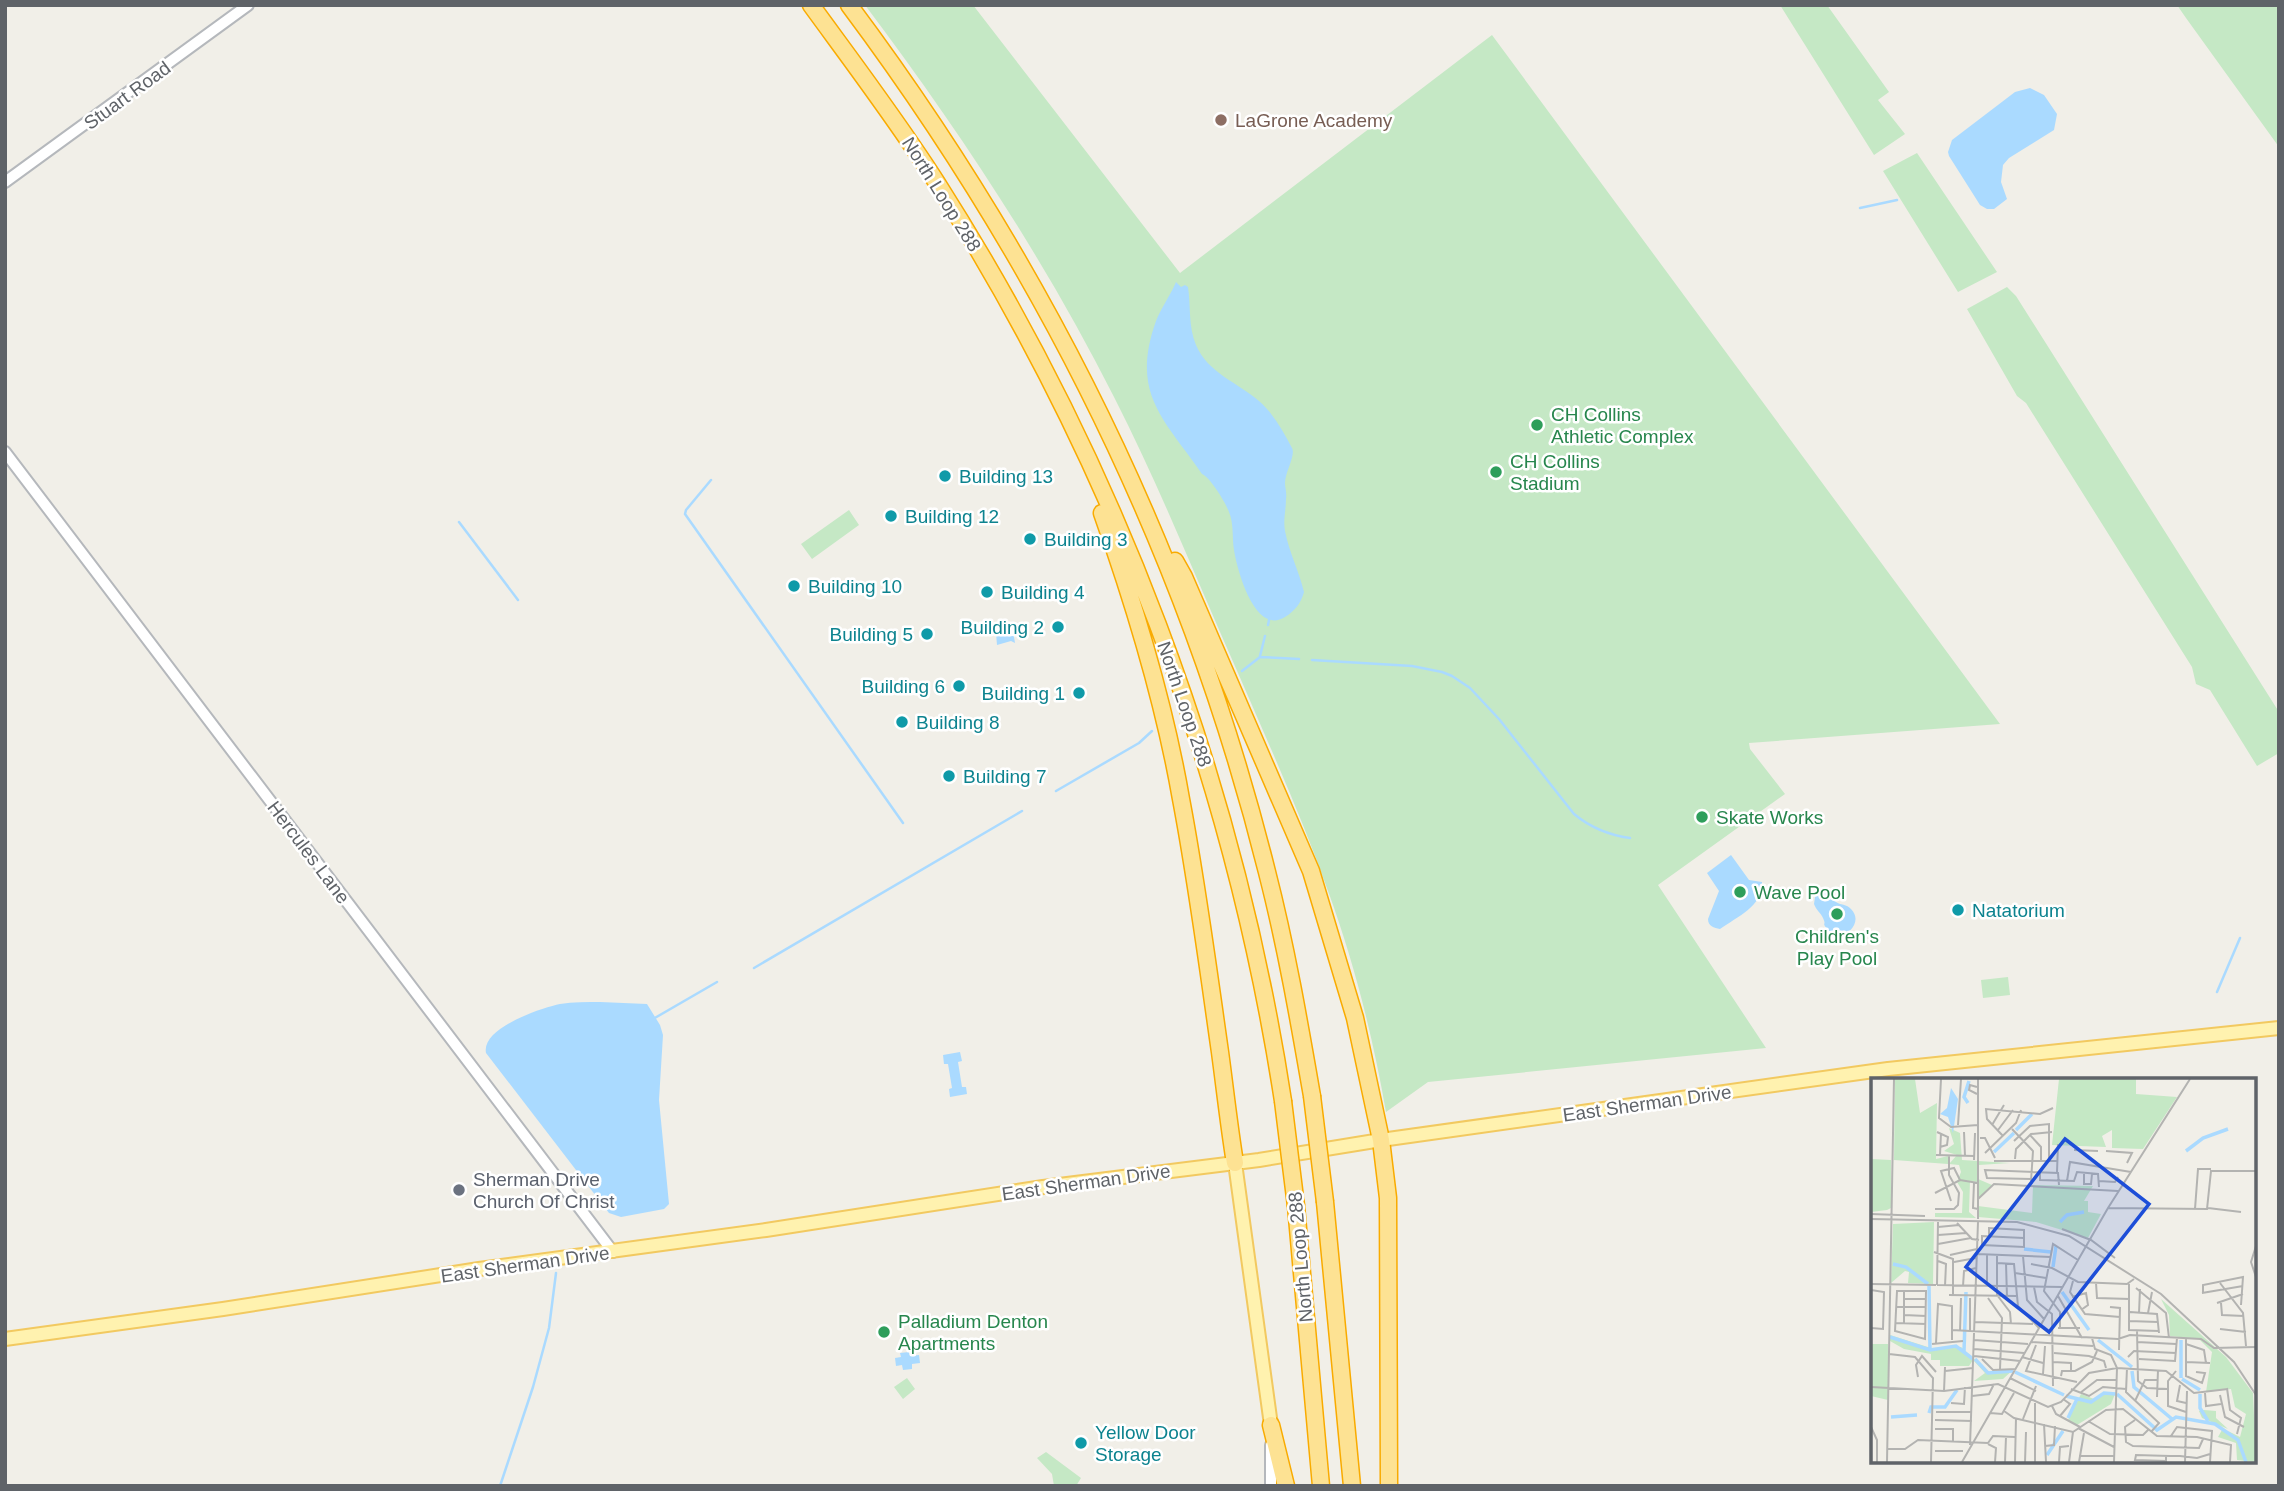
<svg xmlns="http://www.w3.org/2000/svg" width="2284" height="1491" viewBox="0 0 2284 1491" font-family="Arial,sans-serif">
	<rect width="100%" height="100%" fill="#f1efe8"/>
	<path fill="#c5e8c5" d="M865,5h108l207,268 312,-238 508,689 -251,19 1,6 35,45 -127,91 108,163 -338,34 -42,30c-13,-75 -32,-150 -58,-221 -26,-74 -59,-146 -90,-218 -41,-92 -78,-186 -124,-276 -69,-137 -157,-270 -249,-392z
		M1780,5h47l62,87 -11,8 27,34 -31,21z
		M2177,5h102v142l-93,-129z
		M1917,153l80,119 -39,20 -75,-121z
		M2007,287l9,9 263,416v41l-22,13 -47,-76 -14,-6 -4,-17 -166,-264 -9,-7 -50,-87z
		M849,510l10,15 -47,34 -11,-15z
		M2008,977l2,18 -27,3 -2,-18z
		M907,1378l8,11 -12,10 -9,-12z
		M1046,1452l35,26 -5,8h-22l-2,-12 -15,-16z"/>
	<path fill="#aadaff" d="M2030,88l14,7 13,19 -3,16 -45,28 -6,7 -2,17 6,17 -13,10h-7l-7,-4 -31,-49 -1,-4 4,-12 63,-48z
		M1176,282l5,5 4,-2 3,2c3,19 0,39 8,58 12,28 41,37 63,56 15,13 24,30 33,47 4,7 -7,24 -7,35 0,5 2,10 1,16 0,11 -3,21 -1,32 4,21 14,40 19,61 -3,11 -9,19 -19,25 -30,19 -48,-47 -51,-67 -2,-12 0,-26 -5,-38 -3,-9 -19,-35 -27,-38 -38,-55 -72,-80 -46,-153 5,-13 14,-25 20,-39z
		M1004,628l9,3 2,12 -4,-2 -14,4 -1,-12z
		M1731,855l18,25 13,2c1,24 -24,34 -42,47 -6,-1 -12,-3 -12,-10l11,-28 -12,-18z
		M1821,893h8c3,2 4,6 7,9 4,3 11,2 15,7 15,15 -11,37 -24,20 -6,-8 0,-2 -4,-11 -2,-5 -7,-8 -9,-14l1,-7z
		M600,1002l47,2 13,21 3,10 -4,65 10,104 -5,5 -43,8 -12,-4 -123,-160c-5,-25 55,-45 74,-49 13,-2 27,-2 40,-2z
		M960,1052l2,9 -4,1 4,25h4l1,7 -17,3 -1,-8 3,-1 -4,-24h-4l-1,-9z
		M909,1352l1,4 9,-1 1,8 -8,1v5l-9,1 -1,-5 -6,1 -1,-8 6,-1 -1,-4z"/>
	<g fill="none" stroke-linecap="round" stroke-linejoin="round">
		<path stroke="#aadaff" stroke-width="2.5" d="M1860,208l37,-8
			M711,480l-25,30 -1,4 218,309
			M459,522l59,78
			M1268,625l1,-5
			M1260,656l5,-20
			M1312,660l100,6 30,6 10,4 18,12 29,31 75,95c17,14 34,21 56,24
			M1242,671l18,-14 39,2
			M1056,791l83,-48 13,-12
			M754,968l268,-157
			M2217,992l23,-54
			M653,1019l64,-37
			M500,1486l33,-99 16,-59 7,-55"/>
		<defs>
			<path id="minor" d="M5,182l243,-177
				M5,452l608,800
				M1271,1445v41"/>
			<path id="major" d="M1235,1163l36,262
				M5,1339l218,-30 256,-40 287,-39 277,-43 216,-27 122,-20 507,-71 391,-41"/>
			<path id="highway" d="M811,5c43,59 87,117 126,178 177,278 296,592 346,918
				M849,5c195,261 339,550 418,867 19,74 32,149 45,224
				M1102,513c33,93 62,188 79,286 16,84 27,169 39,253 5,37 9,74 15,111
				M1175,561l9,16 127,294 44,147 26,122 7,58 1,288
				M1325,1202l27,284
				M1296,1206l25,280
				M1271,1425l15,61"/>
		</defs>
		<use href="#minor" stroke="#b5b8bc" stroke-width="14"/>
		<use href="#major" stroke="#f2c960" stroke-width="16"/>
		<use href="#highway" stroke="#f9ab00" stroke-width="19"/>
		<use href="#minor" stroke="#fff" stroke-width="10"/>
		<use href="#major" stroke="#fff2af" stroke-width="12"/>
		<use href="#highway" stroke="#fde293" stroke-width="16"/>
		<defs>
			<path id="highway-bridge" d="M1312,1096l13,106
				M1283,1101l13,105"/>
		</defs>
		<use href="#highway-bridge" stroke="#f9ab00" stroke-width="19" stroke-linecap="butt"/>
		<use href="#highway-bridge" stroke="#fde293" stroke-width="16"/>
	</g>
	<circle fill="#8d6e63" stroke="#fff" stroke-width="2.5" cx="1221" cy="120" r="7"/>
	<g fill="#2e9e5b" stroke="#fff" stroke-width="2.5">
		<circle cx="1537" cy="425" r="7"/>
		<circle cx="1496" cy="472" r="7"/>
		<circle cx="1702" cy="817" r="7"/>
		<circle cx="1740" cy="892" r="7"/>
		<circle cx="1837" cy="914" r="7"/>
		<circle cx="884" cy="1332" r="7"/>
	</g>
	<g fill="#0f9aa8" stroke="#fff" stroke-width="2.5">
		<circle cx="945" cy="476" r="7"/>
		<circle cx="891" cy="516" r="7"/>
		<circle cx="1030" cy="539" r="7"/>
		<circle cx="794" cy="586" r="7"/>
		<circle cx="987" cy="592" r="7"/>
		<circle cx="1058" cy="627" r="7"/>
		<circle cx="927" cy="634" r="7"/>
		<circle cx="959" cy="686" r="7"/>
		<circle cx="1079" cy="693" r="7"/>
		<circle cx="902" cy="722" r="7"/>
		<circle cx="949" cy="776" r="7"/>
		<circle cx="1958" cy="910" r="7"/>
		<circle cx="1081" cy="1443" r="7"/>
	</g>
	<circle fill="#6b7280" stroke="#fff" stroke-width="2.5" cx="459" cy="1190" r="7"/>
	<g text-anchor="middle" stroke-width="5" stroke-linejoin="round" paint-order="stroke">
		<g font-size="19" fill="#5f6368" stroke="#fff">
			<text transform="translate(127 95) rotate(-36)" y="7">Stuart Road</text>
			<text transform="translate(942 194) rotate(58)" y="7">North Loop 288</text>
			<text transform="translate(1185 704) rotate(71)" y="7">North Loop 288</text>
			<text transform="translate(309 852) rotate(53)" y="7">Hercules Lane</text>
			<text transform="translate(1647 1103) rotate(-8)" y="7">East Sherman Drive</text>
			<text transform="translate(1086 1182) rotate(-8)" y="7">East Sherman Drive</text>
			<text transform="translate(1300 1257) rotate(-95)" y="7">North Loop 288</text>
			<text transform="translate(525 1264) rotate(-8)" y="7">East Sherman Drive</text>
		</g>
		<g font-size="19" fill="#785e54" stroke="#fff" text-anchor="start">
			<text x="1235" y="127">LaGrone Academy</text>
		</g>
		<g font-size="19" fill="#27864d" stroke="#fff" text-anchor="start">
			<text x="1551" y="421">CH Collins<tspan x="1551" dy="22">Athletic Complex</tspan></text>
			<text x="1510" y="468">CH Collins<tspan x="1510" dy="22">Stadium</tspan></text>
			<text x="1716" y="824">Skate Works</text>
			<text x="1754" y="899">Wave Pool</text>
			<text x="1837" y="943" text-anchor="middle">Children's<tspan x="1837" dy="22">Play Pool</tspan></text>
			<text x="898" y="1328">Palladium Denton<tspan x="898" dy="22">Apartments</tspan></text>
		</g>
		<g font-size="19" fill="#0d838f" stroke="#fff" text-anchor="start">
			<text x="959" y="483">Building 13</text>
			<text x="905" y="523">Building 12</text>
			<text x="1044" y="546">Building 3</text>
			<text x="808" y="593">Building 10</text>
			<text x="1001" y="599">Building 4</text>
			<text x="1044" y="634" text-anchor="end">Building 2</text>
			<text x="913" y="641" text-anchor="end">Building 5</text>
			<text x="945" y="693" text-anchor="end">Building 6</text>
			<text x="1065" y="700" text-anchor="end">Building 1</text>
			<text x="916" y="729">Building 8</text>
			<text x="963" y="783">Building 7</text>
			<text x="1972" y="917">Natatorium</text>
			<text x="1095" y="1439">Yellow Door<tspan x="1095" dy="22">Storage</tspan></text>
		</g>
		<g font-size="19" fill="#5b616d" stroke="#fff" text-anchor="start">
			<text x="473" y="1186">Sherman Drive<tspan x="473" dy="22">Church Of Christ</tspan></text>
		</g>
	</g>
	<g transform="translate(1871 1078)">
		<rect width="385" height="385" fill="#f1efe8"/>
		<path d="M24,1h20l5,34 17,-10 -1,56 12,-3v8l-54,-4zM188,1h77v15l41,3 -34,52 -31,-1v-18l-10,6 4,11 -54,-2zM78,50l11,5 2,27 48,3 -31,2 -1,14 14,6 -14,14v-17l-8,-1 -1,31 7,6 -41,-1v-4h27l1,-21 -6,-10 4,-10 -2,-7 -10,-1 8,-9 -13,-4 10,-7zM0,81l20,1v48l-4,2 -16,2zM162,107l60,1 -9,15h4v11l13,2 -13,24 -52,-16 -58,-5v-11l54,7zM63,144l-1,62 -25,-1 1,-11 -4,-1 -14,12 2,-59zM290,221l65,58 27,36 3,69 -19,-2 -1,-17 -18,-6 4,-7 15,10 -9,-9 12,6 6,-23 -11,-7 -4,-18 -25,3 6,-40 -13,-13 -29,-3 -1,-21zM19,257l41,13 30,-1 28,25 25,-3 -11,10 -29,2 11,-8 -12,-13 -4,6h-29v-6h-9v-6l-27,-5 -14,-8zM0,266h17v56l-17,-4zM231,315l13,1 -4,10 -34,21 -9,-5 13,-26 13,5zM333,332l12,1v7l12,11 -26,-11 -3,-7z" fill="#c5e8c5"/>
		<path d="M80,10l7,11 -5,34 -5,-16 -8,-3 7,-6z" fill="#aadaff"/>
		<path fill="none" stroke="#aadaff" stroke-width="3.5" d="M97,25l-4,-6 5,-16M145,52l16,-16M315,73l17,-13 25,-9M123,74l20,-19M189,144l7,-7 17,-3M153,171l27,3M22,186l13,3 22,17M182,189l3,-21M58,208l1,64M191,214l27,38M19,259l40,13 26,-4 17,13M227,262l34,27M310,262v38M93,273l2,-59M104,281l13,14 25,-2M261,293l2,16 38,32M144,294l49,23M311,301l18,11M246,316l40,36 19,-13 39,7 23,16 8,22M329,316v14l8,13M195,318l25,6 13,-9 12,1M58,335l2,-6h14l12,-17M20,339l26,-2M197,340l9,-19M176,377l16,-24"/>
		<path fill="none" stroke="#b3b3b1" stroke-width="2" d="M70,1l-2,39 12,9 27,-2M106,16l-8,-4 1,-5 7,2M87,47l3,-46M121,47l12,-20M141,51l21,22 -2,30M127,52l15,-20M66,54l11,5 -1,8 -7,2M93,54l1,24M159,57l11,12v13M132,58l-16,-17 -1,-10 54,5 13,-6M109,60h5l10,20M143,63l16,-15 19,-2v37M203,72l24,1M235,73l26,2 -5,10M114,75l31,-30 5,-13M65,77l38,1M69,77l1,-22M144,81l1,-10 15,-15 21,-2M103,82l1,-27M123,83h63M169,94v8l34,1 3,-9 21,2 1,13M186,94l1,-28M213,94v12h7l1,-10M160,101l-44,-1 -2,-8 73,3 1,12M196,103l3,-19 61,10M228,103l16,1 3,-5M103,105l-1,25 5,1M64,115l25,-13 18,3M107,121l16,-15 124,7M80,123l-10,-30 13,-3 6,12M237,130l99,1 4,-38h45M337,130l33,4M64,131h19l4,-4 1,-12 -10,-18v-20M324,131l3,-40h13M0,136l54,2M0,141l146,3 52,14 92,58 73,68 22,33M107,141v-140M86,145l15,16 7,1M67,149l21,-2M191,151l29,11 24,18M67,157l28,-2M118,158v-8l35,2v17l-42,-2v-9l42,2M67,166l33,-6M385,168l-5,16 5,15M63,174l19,7v37M106,176l74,3M126,176v41l13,17 1,12M79,177l27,-6M152,178l4,44 17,19M67,183l8,3 -1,22M83,184l22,-4M126,185l17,1 4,42 21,22M135,185l1,34M160,186l21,4 26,14 49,2 7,-5M144,195l31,5M202,203l-3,11 15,22 35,3M225,205l1,15 33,1M349,205l23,30 3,33M0,206l65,1M258,206v46l30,1M66,207l125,2M66,207l1,-63M92,208l1,-15 12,-3M116,208v-32M163,209l3,15 15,12 1,72M265,210l30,25 3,25M0,212l13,2 -1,37 -12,-1M26,213h29l-1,48 -30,-8zM331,215l41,-7M332,216v-9l40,-8 -2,28M78,217l67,1M187,218l24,42M201,219l14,-4 2,12 -7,5M117,220l14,20 -2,51M33,221h22M346,225l26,-9M350,225l1,12 22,1M25,229h30M239,229l10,1 -1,42M259,234l27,2 2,19M268,235l1,-24M277,235l4,-21M33,237l22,1M258,243l29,1M104,244l58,2M25,245l30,1M33,246v-33M187,250h22M189,250v-16l-16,-21 9,-47 25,16M349,251l26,3M81,252l166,9 12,-4 71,4 13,9 42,-1M266,252l1,51 9,7 21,1M89,253l1,-33M99,253v-33M221,260l3,11 16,6 6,13 -3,94M315,261v37l16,7 3,-10 -9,-1M103,262l54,4M160,264l62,4M266,264l39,2M65,265l2,-39 14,2v34M61,266l31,-3M315,266l18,6 2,13M165,267l-10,26 51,11M103,271l50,4M183,275l35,3 15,5 2,7M18,276l26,3 18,21 -2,84M103,278l46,5M151,279l21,6M257,279l6,-6 42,2M111,281l11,11 23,-1M268,281l36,2 2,-23M182,284l18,1v8M315,284l24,1M256,290l-1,24 33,31 -8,9M74,293l28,-3M305,293l-8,10v25l18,6M172,296l2,-28M190,298l1,-5h13l17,-9 5,-11M47,299l-2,-12 6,-9 14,16M139,300l26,13M309,307l-3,16 9,2M0,309l73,4 54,-7 50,23 13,-5 28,-29 28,-5 49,3 28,22 34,-4M356,310l3,22 11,8 -4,16M200,311l18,7 14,-9 23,2M73,313l1,-24M209,315l17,-13h20M334,315l1,13 15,-2M349,317l5,22 19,10M101,318l17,-2 5,-10M286,319l1,-27M264,323l10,-21h13M80,325l13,1 1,-17M164,325v59M181,328l4,8 24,13M133,333l10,7 59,14 33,-22 17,-1 34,27 40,1 34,8 -1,17M65,334h36M119,335l12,1 12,-21M189,338l10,-12 -7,-5M152,341l13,-33M64,342l37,1M264,342l-10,7 1,15 7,4 66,2 4,-9M217,343l22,13 33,1 5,-5M173,346l2,38M0,349l6,13v22M207,350l36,19M64,351h18v13M300,358l6,-9 35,4 -2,31M117,365l5,-7 22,1M117,366l8,4 -1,14M99,367l8,-223M174,368l9,-1 1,-19M17,371h17l13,-9 70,3M64,373h28M208,378h35M295,378v5l-31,-1 1,-5 34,1h10l17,2 13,-4M16,384l7,-383M91,384l146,-254 82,-129M134,384l1,-25M144,384l1,-44M154,384l1,-30M188,384l1,-15 9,-1M198,384l4,-30M208,384l5,-29M314,384l2,-71"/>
		<path fill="#1d4ed8" fill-opacity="0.15" stroke="#1d4ed8" stroke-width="3.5" d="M194,61l84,65 -100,128 -83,-65z"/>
		<rect width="385" height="385" fill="none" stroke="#5f6368" stroke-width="3.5"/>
	</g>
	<rect width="2284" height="1491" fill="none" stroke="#5f6368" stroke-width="14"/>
</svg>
